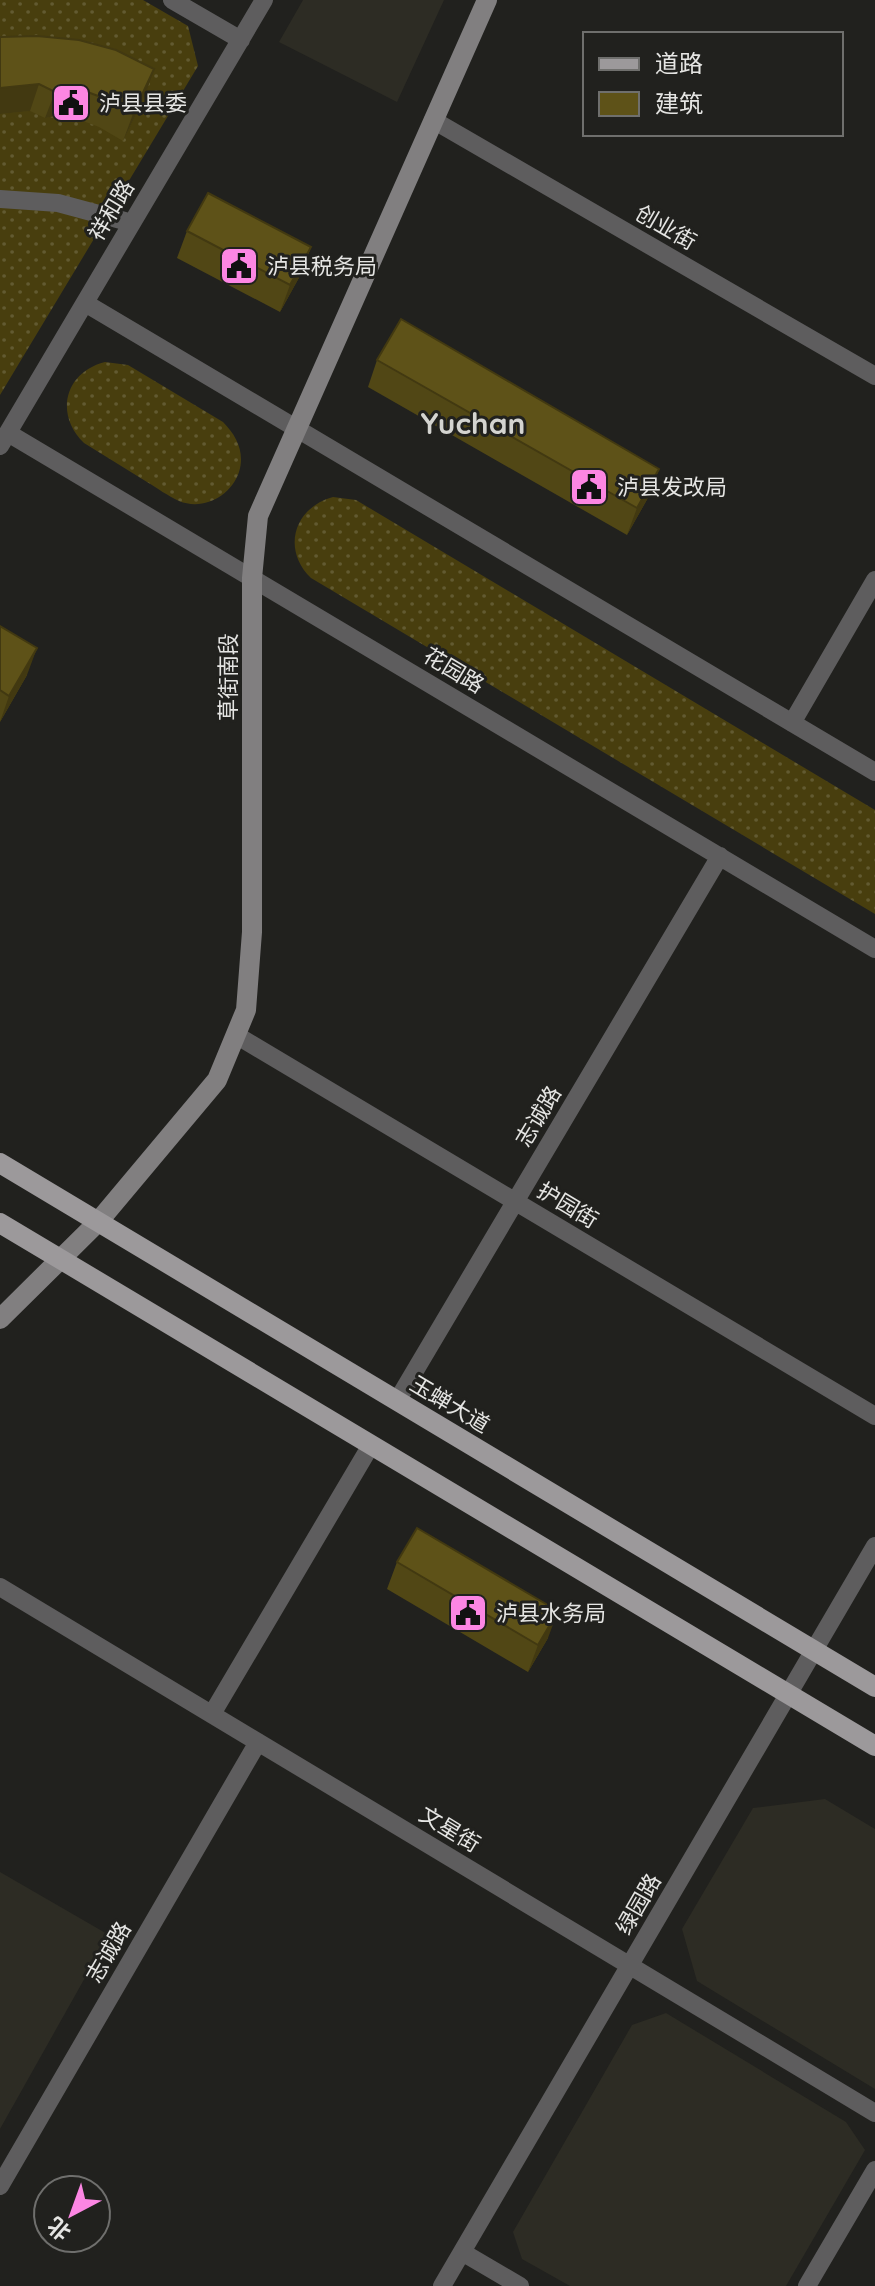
<svg xmlns="http://www.w3.org/2000/svg" width="875" height="2286" viewBox="0 0 875 2286" font-family="Quicksand,'Noto Sans SC',sans-serif">
	<defs>
		<pattern id="grass-dots" width="8" height="8" patternUnits="userSpaceOnUse" patternTransform="scale(2)"><rect width="8" height="8" fill="#483e0e"/><path d="M2 2h.1M6 6h.1" fill="none" stroke="#625a31" stroke-width="1.8" stroke-linecap="round"/></pattern>
	</defs>
	<rect width="100%" height="100%" fill="#21211e"/>
	<path fill="#2d2c24" d="M303,0h141l-47,102 -118,-60z
		M825,1799l50,30v260l-178,-108 -15,-52 71,-121z
		M0,1872l109,63 -109,194z
		M666,2013l180,109 19,28 -79,136h-216l-48,-27 -9,-27 119,-207z"/>
	<path fill="url(#grass-dots)" d="M0,0h143l45,26 10,40 -198,329z
		M105,362l23,3 95,57c14,14 22,31 16,50 -8,24 -36,39 -60,29 -11,-5 -22,-13 -32,-19 -21,-13 -42,-26 -63,-39 -30,-29 -19,-71 21,-81z
		M333,497l23,3 519,310v104l-564,-336c-29,-28 -18,-70 22,-81z"/>
	<g fill="none" stroke-linecap="round" stroke-linejoin="round">
		<path stroke="#5e5d5e" stroke-width="18" d="M172,0l69,40
			M433,120l442,256
			M0,199l58,4 74,20
			M85,303l790,469
			M8,433l867,516
			M0,446l264,-446
			M792,723l83,-143
			M236,1035l639,381
			M397,1401l323,-545
			M0,1587l875,526
			M212,1714l159,-269
			M0,2186l258,-444
			M462,2252l58,34
			M442,2286l433,-740
			M807,2286l68,-116"/>
		<path stroke="#817f80" stroke-width="20" d="M0,1319l98,-97 119,-142 29,-70 6,-78v-354l6,-62 229,-516"/>
		<path stroke="#9c999b" stroke-width="20" d="M0,1163l875,524
			M0,1223l875,523"/>
	</g>
	<path fill="#514715" d="M79,40l66,56 -22,45 -24,-14 -35,-13 -19,4 -15,-7 -30,3z
		M187,231l124,16 -10,27 -21,38 -103,-54z
		M377,360l282,109 -10,27 -22,39 -259,-148z
		M0,626l27,49 -27,47z
		M397,1562l151,76 -20,34 -141,-83z"/>
	<path fill="#423911" d="M154,69l-9,27 -22,45 10,-27z
		M39,84l-9,27 -30,3v-26z
		M74,87l-10,27 -19,4 10,-26z
		M311,247l-10,27 -21,38 10,-27z
		M659,469l-10,27 -22,39 10,-27z
		M37,648l-10,27 -27,47 9,-26z
		M558,1611l-10,27 -20,34 10,-27z"/>
	<path fill="#5e5218" stroke="#423911" stroke-width="2" d="M37,36l42,4 37,10 38,19 -21,45 -24,-14 -35,-13 -19,5 -16,-8 -39,4v-51z
		M208,193l103,54 -21,38 -103,-54z
		M401,319l258,150 -22,39 -260,-148z
		M0,626l37,22 -28,48 -9,-6z
		M417,1528l141,83 -20,34 -141,-83z"/>
	<defs>
		<symbol id="civic-square" viewBox="-11 -11 22 22"><rect x="-9" y="-9" width="18" height="18" rx="4" fill="#fc86e3" stroke="#21211e"/><path d="M-.6-6.5H3V-4.5H.6V-3L4-1V1h2V6H-6V1h2V-1L-.6-3ZM-1.2 2.5V6h2.4V2.5Z" fill="#111"/></symbol>
	</defs>
	<g fill-rule="evenodd">
		<use href="#civic-square" x="49" y="81" width="44" height="44"/>
		<use href="#civic-square" x="217" y="244" width="44" height="44"/>
		<use href="#civic-square" x="567" y="465" width="44" height="44"/>
		<use href="#civic-square" x="446" y="1591" width="44" height="44"/>
	</g>
	<g text-anchor="middle" stroke-width="6" stroke-linejoin="round" paint-order="stroke">
		<g font-size="22" fill="#e5e5e3" stroke="#21211e" text-anchor="start">
			<text x="99" y="111">泸县县委</text>
			<text x="267" y="274">泸县税务局</text>
			<text x="617" y="495">泸县发改局</text>
			<text x="496" y="1621">泸县水务局</text>
		</g>
		<g font-size="22" fill="#e5e5e3" stroke="#21211e">
			<text transform="translate(111 210) rotate(-59)" y="8">祥和路</text>
			<text transform="translate(666 227) rotate(30)" y="8">创业街</text>
			<text transform="translate(454 670) rotate(31)" y="8">花园路</text>
			<text transform="translate(228 677) rotate(-90)" y="8">草街南段</text>
			<text transform="translate(538 1116) rotate(-59)" y="8">志诚路</text>
			<text transform="translate(568 1205) rotate(31)" y="8">护园街</text>
			<text transform="translate(450 1404) rotate(31)" y="8">玉蝉大道</text>
			<text transform="translate(450 1829) rotate(31)" y="8">文星街</text>
			<text transform="translate(638 1904) rotate(-60)" y="8">绿园路</text>
			<text transform="translate(108 1952) rotate(-60)" y="8">志诚路</text>
		</g>
		<g font-size="30" font-weight="bold" fill="#d4d4d0" stroke="#21211e">
			<text x="473" y="434">Yuchan</text>
		</g>
	</g>
	<rect x="583" y="32" width="260" height="104" fill="#21211e" stroke="#6f6f6d" stroke-width="2"/>
	<rect x="599" y="58" width="40" height="12" fill="#9c999b" stroke="#6f6f6d" stroke-width="2"/>
	<text x="655" y="72" font-size="24" fill="#e5e5e3">道路</text>
	<rect x="599" y="92" width="40" height="24" fill="#5e5218" stroke="#6f6f6d" stroke-width="2"/>
	<text x="655" y="112" font-size="24" fill="#e5e5e3">建筑</text>
	<g transform="translate(72 2214) rotate(221)"><circle r="38" fill="#21211e" stroke="#6f6f6d" stroke-width="2"/>
	<path d="M0-6L14 30L0 20L-14 30Z" fill="#fc86e3"/>
	<text y="-12" font-size="22" font-weight="bold" text-anchor="middle" fill="#e5e5e3">北</text>
	</g>
</svg>
